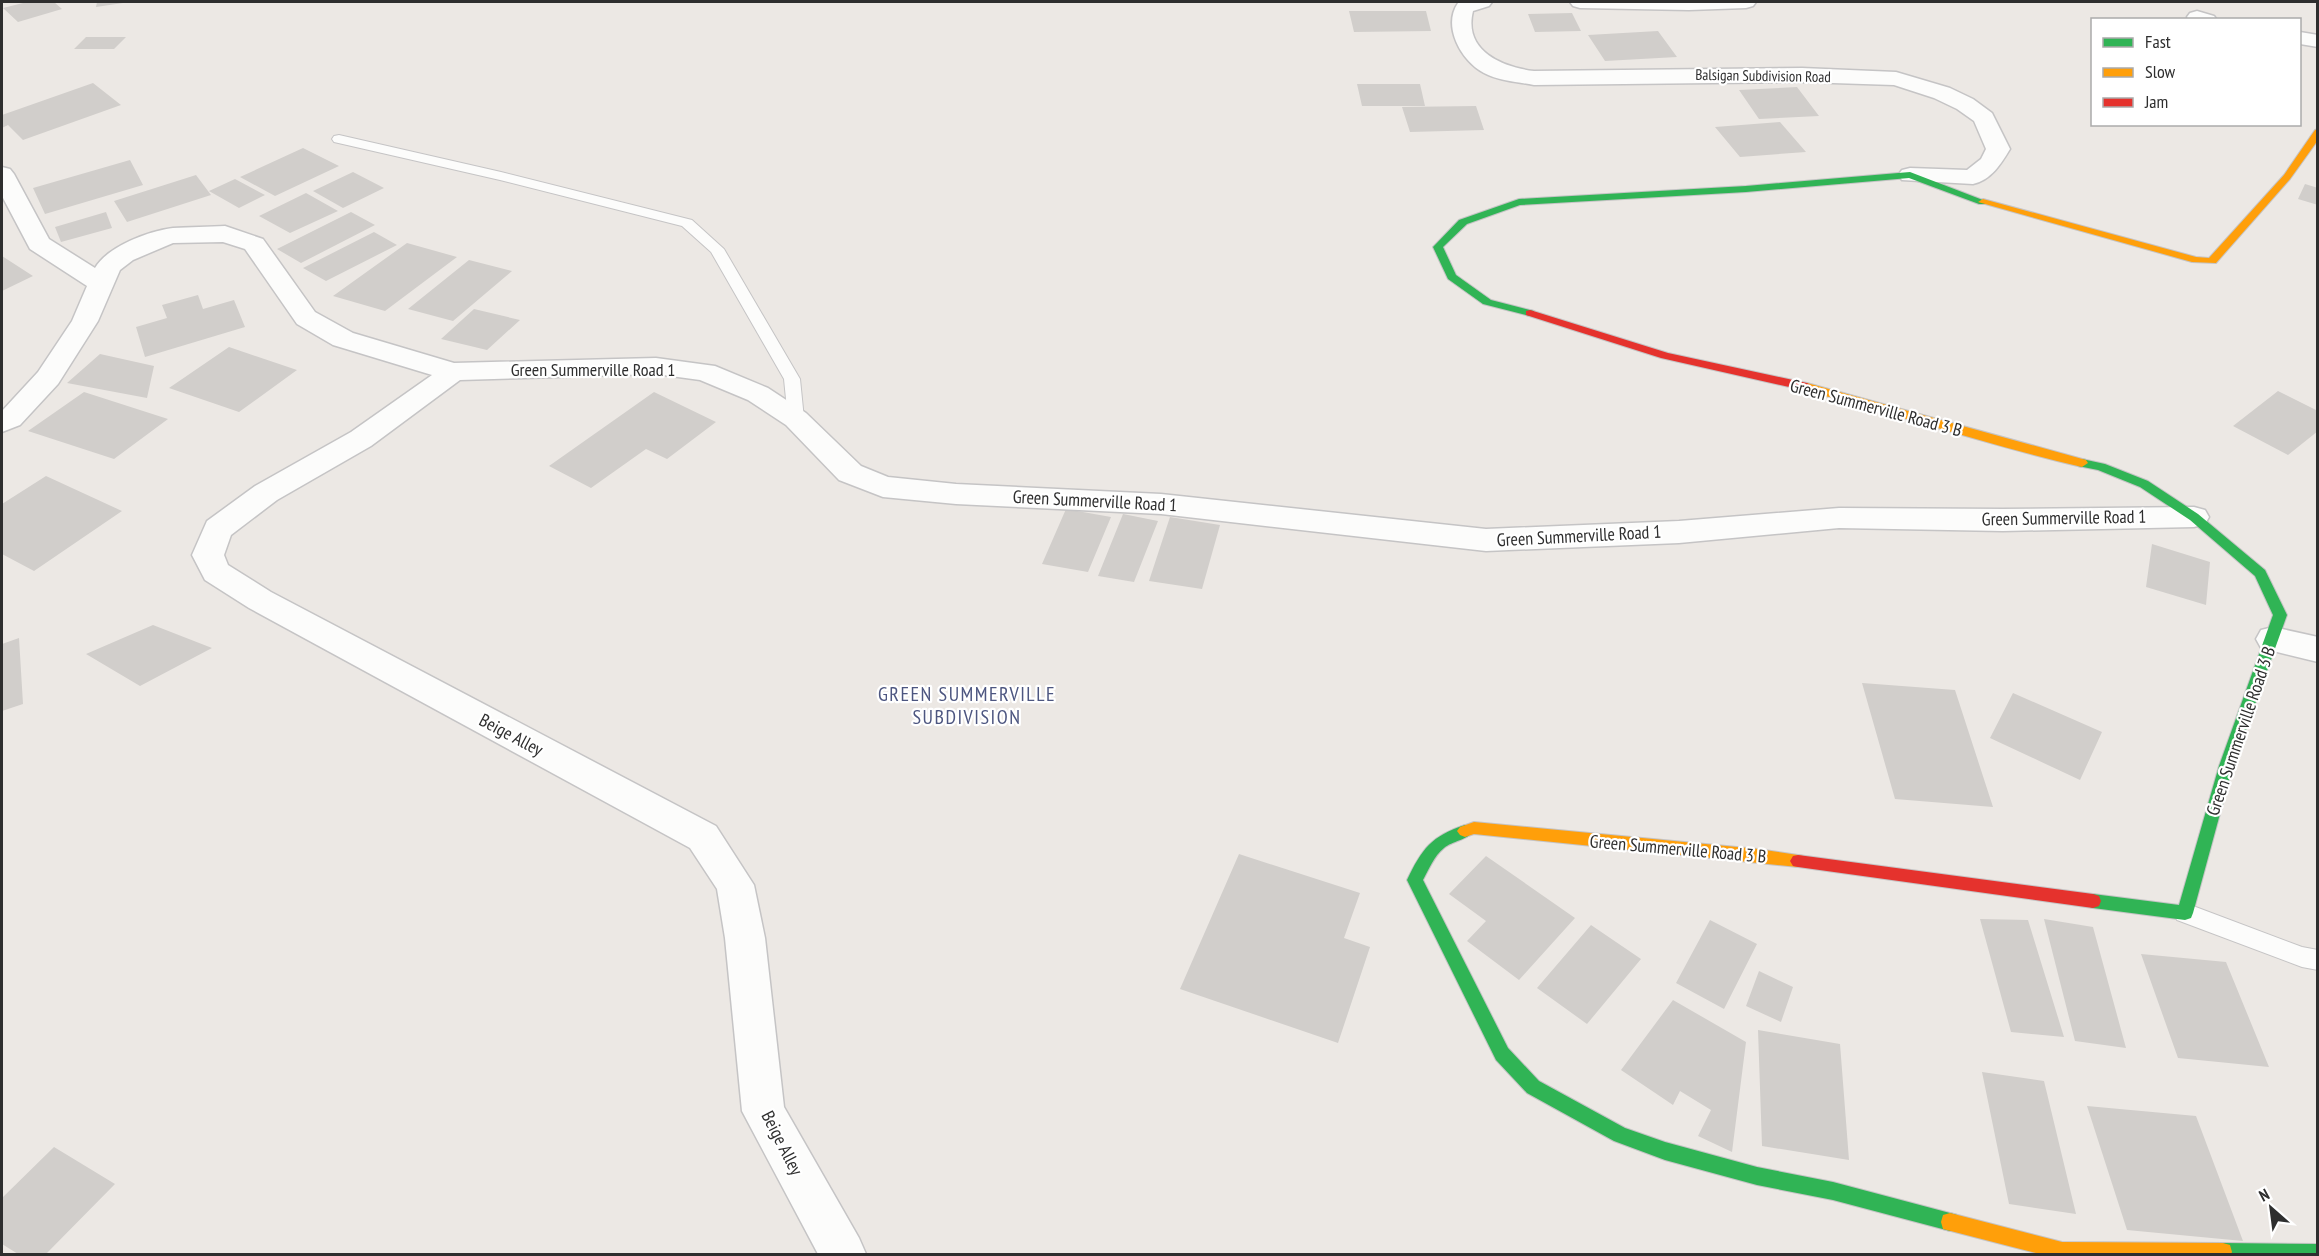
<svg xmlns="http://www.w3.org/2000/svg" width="2319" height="1256" viewBox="0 0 2319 1256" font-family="'PT Sans Narrow',sans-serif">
	<rect width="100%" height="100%" fill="#ece8e4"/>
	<path fill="#d1cecb" d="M27,2h27l8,7 -44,13 -15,-14z
		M97,2h26v1l-27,4z
		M1349,11h77l5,20 -77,1z
		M1572,13l9,18 -46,1 -7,-18z
		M1658,31l19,26 -72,4 -17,-26z
		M86,37h40l-12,12h-40z
		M93,83l28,22 -98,35 -15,-15 -6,3v-13z
		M1357,84h63l5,22h-63z
		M1797,87l22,29 -60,3 -20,-29z
		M1476,106l8,24 -74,2 -8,-25z
		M1780,122l26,30 -66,5 -25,-30z
		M303,148l36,18 -64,30 -35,-19z
		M130,160l13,25 -98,29 -12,-26z
		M353,172l31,16 -41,20 -30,-17z
		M196,175l15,20 -84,27 -13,-21z
		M235,179l30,16 -26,13 -30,-17z
		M2305,184l13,4v17l-20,-6z
		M306,193l32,18 -48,22 -31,-17z
		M106,212l6,16 -51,14 -6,-15z
		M351,212l24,13 -74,38 -24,-14z
		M374,232l23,13 -71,36 -23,-13z
		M407,243l50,14 -72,54 -52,-15z
		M2,256l31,20 -31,15z
		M469,260l43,11 -59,50 -45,-12z
		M198,295l5,14 31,-9 11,27 -100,30 -9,-30 31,-9 -5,-13z
		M474,309l46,11 -33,30 -46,-11z
		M229,347l68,23 -58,42 -70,-24z
		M100,354l54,12 -7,32 -80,-15z
		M2278,391l40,20v20l-30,24 -55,-29z
		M84,392l84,27 -54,40 -86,-28z
		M654,392l62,30 -49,37 -21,-10 -55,39 -42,-22z
		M46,476l76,35 -88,60 -32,-17v-50z
		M1066,509l45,8 -23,55 -46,-8z
		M1123,514l35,7 -24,61 -36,-6z
		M1170,517l50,8 -18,64 -53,-8z
		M2152,544l58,18 -4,43 -60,-18z
		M153,625l59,23 -72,38 -54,-32z
		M19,638l4,66 -21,7v-67z
		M1862,683l93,7 38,117 -98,-8z
		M2013,693l89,39 -22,48 -90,-42z
		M1239,854l121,39 -16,45 26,9 -32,96 -158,-54z
		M1486,856l89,62 -56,62 -52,-39 19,-20 -37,-27z
		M1980,919l48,1 36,117 -53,-5z
		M2044,919l49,8 33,121 -51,-7z
		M1710,920l47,24 -33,65 -48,-26z
		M1591,925l50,34 -54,65 -50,-36z
		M2141,954l85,8 43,105 -91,-9z
		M1759,971l34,16 -12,35 -35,-16z
		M1673,1000l73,42 -14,110 -34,-16 13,-26 -31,-19 -7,14 -52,-35z
		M1758,1030l82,14 9,116 -87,-14z
		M1982,1072l62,9 32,133 -67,-10z
		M2087,1106l109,10 47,125 -116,-11z
		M54,1147l61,37 -69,70h-28l-16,-10v-46z"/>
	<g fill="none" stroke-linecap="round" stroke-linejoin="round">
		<defs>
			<path id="lane" d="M339,135l162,37 191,48 32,29 76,130 4,40 -2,4h-12l-2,-4 -4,-40 -73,-127 -29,-26 -182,-46 -166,-38 -2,-3 2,-3z
				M2185,903l117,44 16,3v20l-16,-3 -125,-47 -3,-7 3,-7z"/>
			<path id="street" d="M1462,2h30l-3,4 -16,5c-10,40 29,56 61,60l268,-3 94,4 54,16 23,11 19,14 18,36c-9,15 -19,31 -37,35l-71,-4 -4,-5 4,-5 8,-2 57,2 14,-11 5,-10 -12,-28 -17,-12 -23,-11 -40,-13 -92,-3 -268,3c-16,-3 -35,-4 -50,-12 -23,-12 -42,-47 -26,-70z
				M1570,2h186l-3,4 -7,2 -57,2 -109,-2 -7,-2z
				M2197,11l17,5 3,4h-29l-1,-3 3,-4z
				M2300,32l18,3v12l-18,-3z
				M2,167l8,2 4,5 35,65 46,29c13,-22 54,-37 78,-40 17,-1 35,-1 52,-2l38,13 52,73 38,21 101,30 202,-5 59,8 53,22 38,25 55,53 27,11 68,7 205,10 325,35 193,-8 160,-13 164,1 191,-2 11,3 4,7 -4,7 -11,3 -191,4 -164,-3 -160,15 -193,8 -325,-37 -205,-10 -73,-7 -44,-17 -53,-55 -38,-25 -48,-20 -44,-6 -196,6 -89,66 -94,54 -46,35 -7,20 4,10 43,27 445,234 38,59 11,53 19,169 75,131 7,16h-48l-76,-143 -17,-173 -8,-49 -27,-41 -441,-240 -44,-28 -13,-25 15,-34 48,-35 96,-54 81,-57 -99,-30 -36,-21 -52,-75 -22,-7 -50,1 -40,17 -13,10 -22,51 -40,63 -38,41 -18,7v-21l36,-39 34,-51 15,-35 -57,-37 -28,-53z
				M2273,627l45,10v25l-57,-14 -5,-9 5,-9z"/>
			<path id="fast" d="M1910,172l78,30 -1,2h-8l-70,-26 -163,14 -226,13 -53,19 -24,23 13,28 35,25 43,11v4l-4,1 -47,-12 -35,-25 -15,-32 26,-27 60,-21 227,-13z
				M2082,459l23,5 43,17 50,33 67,56 22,45 -54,151 -40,147 -2,5 -6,2 -92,-12 -6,-2 -2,-5 2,-5 6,-2 86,11 40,-139 54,-151 -18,-39 -65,-56 -50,-33 -42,-17 -20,-4 -2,-3z
				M1465,825l5,2 3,4c-5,9 -21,10 -29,17 -10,8 -15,21 -21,32l85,168 31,33 86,47 40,14 92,25 76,15 117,31 7,2 2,7 -2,7 -7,2 -117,-31 -76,-15 -92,-25 -51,-19 -87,-48 -31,-33 -89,-180c15,-31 24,-44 58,-55z
				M2223,1243l95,1v10h-103l1,-9z"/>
			<path id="slow" d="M2318,129v11l-28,39 -74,84 -24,-1 -214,-60 5,-3 213,58 13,1 75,-83 31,-45z
				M1807,383l279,77 2,3 -6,4c-94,-22 -186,-53 -279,-77l-2,-3z
				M1474,822l284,27 40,6 5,1 3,5 -3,5 -5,1 -324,-33 -9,3 -5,-2 -3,-4 3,-4z
				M1950,1213l112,29 161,1 7,2 2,7 -1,2h-191l-97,-25 -2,-7 2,-7z"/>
			<path id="jam" d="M1530,310l138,43 139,30 6,4 -6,4 -146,-33 -135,-43v-4z
				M1798,855l295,39 6,2 2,5 -2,5 -6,2 -295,-41 -5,-1 -3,-5 3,-5z"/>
		</defs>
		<use href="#lane" stroke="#c5c4c5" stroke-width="2"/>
		<use href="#street" stroke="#c5c4c5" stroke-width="3"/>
		<use href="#fast" stroke="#c5c4c5" stroke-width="2"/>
		<use href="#slow" stroke="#c5c4c5" stroke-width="2"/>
		<use href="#jam" stroke="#c5c4c5" stroke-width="2"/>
		<use href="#lane" fill="#fcfcfb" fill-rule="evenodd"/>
		<use href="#street" fill="#fcfcfb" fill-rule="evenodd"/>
		<use href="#fast" fill="#30b455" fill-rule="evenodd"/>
		<use href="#slow" fill="#ff9f0a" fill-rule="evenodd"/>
		<use href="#jam" fill="#e5322d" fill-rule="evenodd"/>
	</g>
	<g text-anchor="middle" stroke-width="4.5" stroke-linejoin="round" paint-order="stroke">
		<g font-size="15" fill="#2e2e2e" stroke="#fff">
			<text transform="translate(1763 76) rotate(1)" y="5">Balsigan Subdivision Road</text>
		</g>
		<g font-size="18" fill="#2e2e2e" stroke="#fff">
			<text x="593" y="376">Green Summerville Road 1</text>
			<text transform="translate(1876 408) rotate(15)" y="6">Green Summerville Road 3 B</text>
			<text transform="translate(1095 501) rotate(3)" y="6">Green Summerville Road 1</text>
			<text transform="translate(2064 518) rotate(-1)" y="6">Green Summerville Road 1</text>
			<text transform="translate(1579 536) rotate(-3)" y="6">Green Summerville Road 1</text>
			<text transform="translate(2241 731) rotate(-71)" y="6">Green Summerville Road 3 B</text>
			<text transform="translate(511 735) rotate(28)" y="6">Beige Alley</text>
			<text transform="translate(1678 849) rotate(5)" y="6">Green Summerville Road 3 B</text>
			<text transform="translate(782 1143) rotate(63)" y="6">Beige Alley</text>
		</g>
		<g font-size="20" letter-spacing="1.5" fill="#4d5680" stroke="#fff">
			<text x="967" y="701">GREEN SUMMERVILLE<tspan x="967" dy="23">SUBDIVISION</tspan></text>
		</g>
	</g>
	<rect width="2319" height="1256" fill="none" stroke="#2e2e2e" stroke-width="6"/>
	<rect x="2091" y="18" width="210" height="108" fill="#ffffff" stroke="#ababab" stroke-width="1.5"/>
	<rect x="2103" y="38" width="30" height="9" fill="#30b455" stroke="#ababab" stroke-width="1.5"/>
	<text x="2145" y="48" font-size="18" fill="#2e2e2e">Fast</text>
	<rect x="2103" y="68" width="30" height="9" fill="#ff9f0a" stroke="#ababab" stroke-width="1.5"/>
	<text x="2145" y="78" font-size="18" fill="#2e2e2e">Slow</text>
	<rect x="2103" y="98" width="30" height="9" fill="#e5322d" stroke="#ababab" stroke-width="1.5"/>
	<text x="2145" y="108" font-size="18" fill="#2e2e2e">Jam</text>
	<g transform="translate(2271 1208) rotate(332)" stroke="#ffffff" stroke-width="4.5" paint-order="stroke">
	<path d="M0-4.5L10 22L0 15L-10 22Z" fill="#2e2e2e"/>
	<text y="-9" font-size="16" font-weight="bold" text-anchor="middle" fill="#2e2e2e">N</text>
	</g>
</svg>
